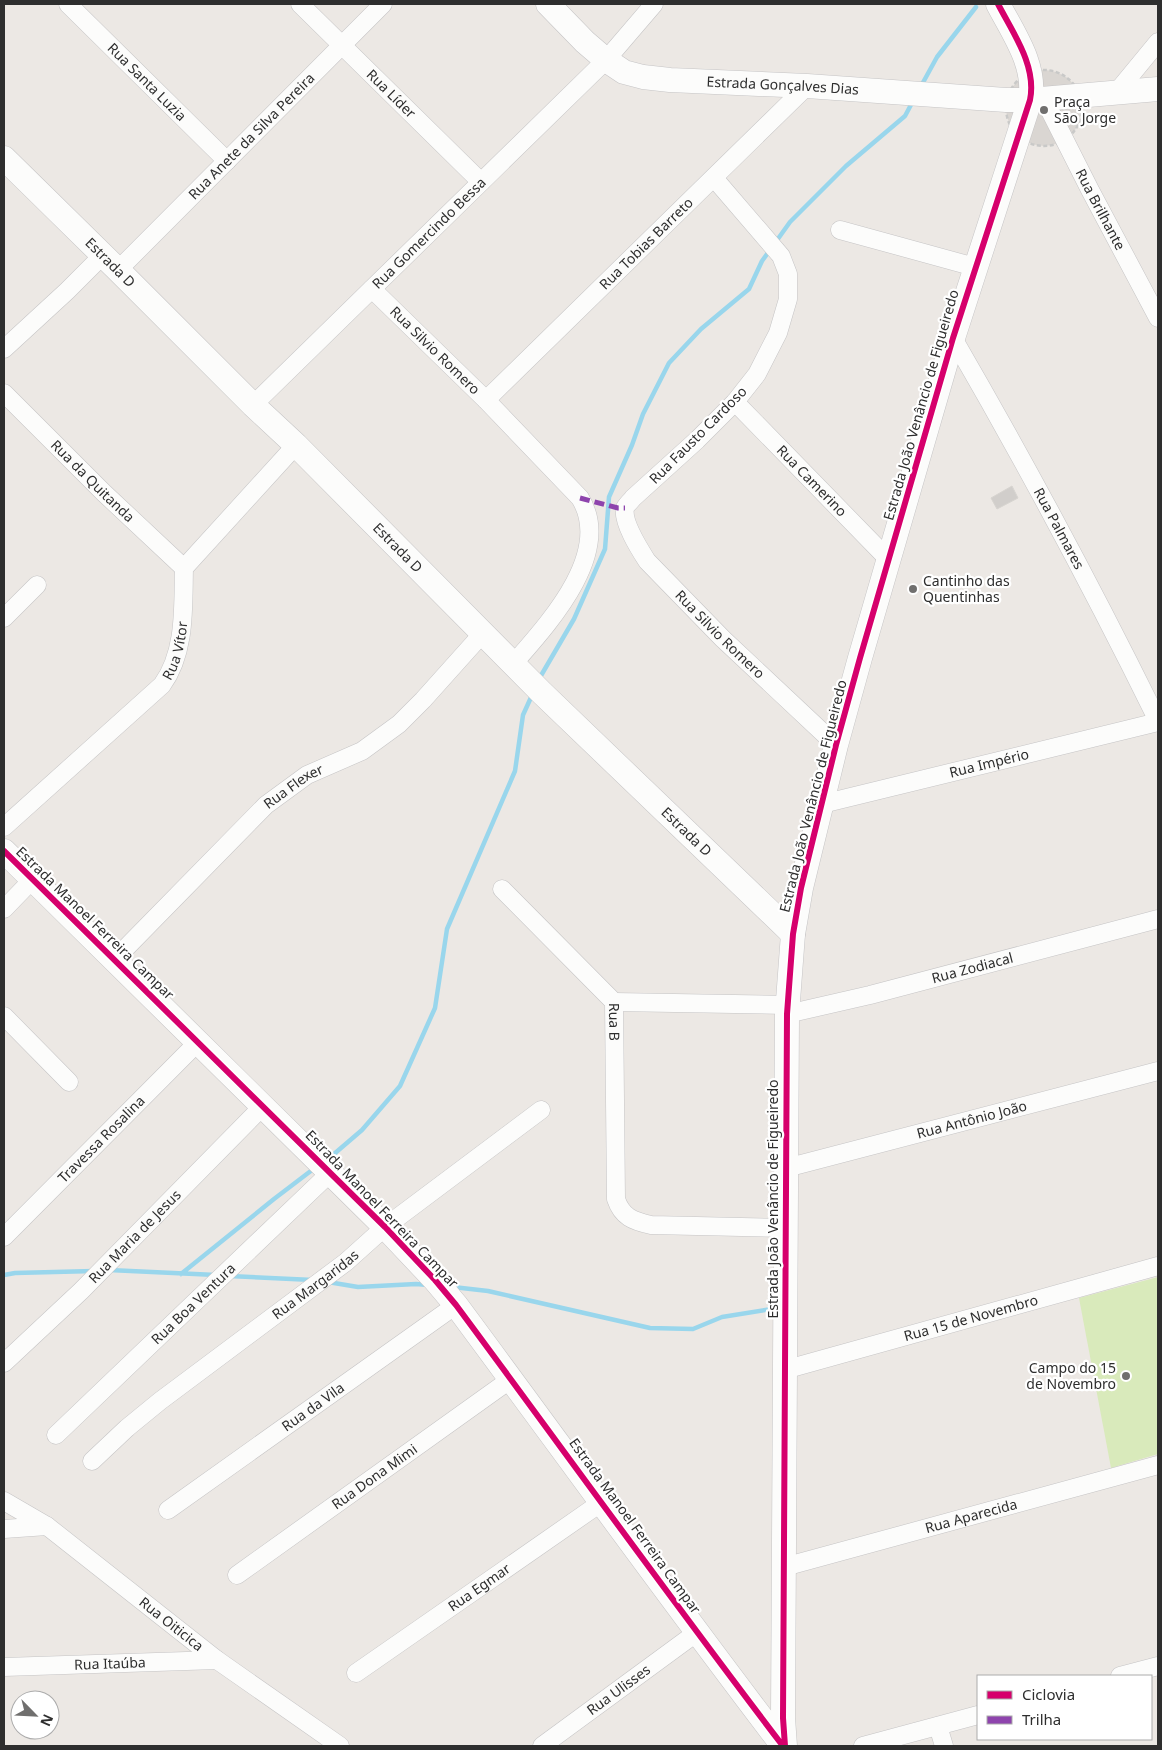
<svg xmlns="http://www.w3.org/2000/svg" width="1162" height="1750" viewBox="0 0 1162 1750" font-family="'Noto Sans',sans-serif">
	<rect width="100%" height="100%" fill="#ece8e4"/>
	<path fill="#d9eabb" d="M1158,1277v177l-47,14 -32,-170z"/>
	<path fill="#dad6d2" d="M1006 108a38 38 0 1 1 76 0a38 38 0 1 1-76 0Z"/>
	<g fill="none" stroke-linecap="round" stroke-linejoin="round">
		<path stroke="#99d6ec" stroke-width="4.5" d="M920,88l17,-31 39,-50
			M775,243l15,-21 56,-56 59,-50 8,-15
			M539,679l35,-60 31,-70 4,-52 23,-52 11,-31 26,-51 32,-34 48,-40 13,-28 8,-11
			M327,1160l35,-30 38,-44 35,-78 12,-79 68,-158 8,-56 10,-22
			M109,1270l107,5
			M181,1274l93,-75 42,-32
			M4,1275l11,-2 79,-2
			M229,1276l84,4
			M328,1282l30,5 58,-3 12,1
			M453,1287l35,4 162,37 43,1 29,-12 56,-9"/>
	</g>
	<path fill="#d1cecb" stroke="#d7d4d0" d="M1012,486l6,12 -21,11 -6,-11z"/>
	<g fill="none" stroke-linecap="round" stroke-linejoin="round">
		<defs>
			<g id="street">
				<path id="s1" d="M68,4l159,157"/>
				<path id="s2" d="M300,4l181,178"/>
				<path d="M1116,93l42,-51"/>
				<path id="s3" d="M1044,99l46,91 68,128"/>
				<path id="s4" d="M714,178l67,78 7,18v25l-10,34 -21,41 -22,28 -38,38 -64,58c-2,3 -7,7 -8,10 -3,14 15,42 22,53l76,78 113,106"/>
				<path d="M840,230l135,37"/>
				<path id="s5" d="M118,270l265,-266"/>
				<path id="s6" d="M372,289l114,111 94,98c34,55 -32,126 -66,165"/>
				<path id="s7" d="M953,338c73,126 141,253 205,383"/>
				<path d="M4,349l63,-58 36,-36"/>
				<path id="s8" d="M4,393l100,100 80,75"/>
				<path id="s9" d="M486,400l321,-314"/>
				<path id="s10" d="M735,402l154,158"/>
				<path id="s11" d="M253,405l353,-345 48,-56"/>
				<path d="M4,618l33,-33"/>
				<path id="s12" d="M822,804l336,-82"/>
				<path id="s13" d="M4,827l158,-142c24,-33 21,-78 22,-117l112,-123"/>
				<path id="s14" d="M502,889l112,113 2,197c6,18 17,22 35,26l134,3"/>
				<path d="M4,909l28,-29"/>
				<path id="s15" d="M115,959l151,-154 41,-30 55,-24 37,-27 24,-24 60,-67"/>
				<path d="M614,1002l173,3"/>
				<path id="s16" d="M787,1014l83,-19 288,-76"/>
				<path d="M4,1016l65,66"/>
				<path id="s17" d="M786,1168l372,-97"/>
				<path id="s18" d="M4,1237l194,-195"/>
				<path id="s19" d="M4,1363l77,-72 182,-185"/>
				<path id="s20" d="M784,1370l374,-104"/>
				<path id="s21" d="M56,1435l275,-263"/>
				<path id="s22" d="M92,1461l35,-33 33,-27 186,-139 39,-35 156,-117"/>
				<path id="s23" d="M4,1501l43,25 170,134 123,86"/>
				<path id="s24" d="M168,1510l288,-205"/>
				<path d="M4,1529l43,-3"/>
				<path id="s25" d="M784,1567l374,-102"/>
				<path id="s26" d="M237,1575l274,-196"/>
				<path id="s27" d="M4,1667l213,-7"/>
				<path id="s28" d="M356,1673l246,-171"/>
				<path d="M1120,1676l38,-10"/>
				<path d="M938,1726l6,20"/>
				<path id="s29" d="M542,1746l154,-113"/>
				<path d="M863,1746l115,-31"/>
			</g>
			<g id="secondary">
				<path id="s30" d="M548,4l37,38 21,18 18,12 19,5 27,3 137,6 199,14h24l128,-11"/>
				<path id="s31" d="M4,158l114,112 135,135 43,40 246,248 251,241"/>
				<path d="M4,851l381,376 50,53 21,25c109,147 216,296 327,441"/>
				<path d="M785,1746l-2,-28 4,-704 6,-80 8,-46 35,-143 24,-87 93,-320 77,-238c7,-34 -17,-67 -32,-96"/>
			</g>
		</defs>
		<use href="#street" stroke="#c5c4c5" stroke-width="19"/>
		<use href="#secondary" stroke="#c5c4c5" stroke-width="25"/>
		<path stroke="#c9c9c8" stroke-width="2.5" stroke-dasharray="4 2.5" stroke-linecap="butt" d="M1006 108a38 38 0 1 1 76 0a38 38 0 1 1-76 0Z"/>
		<use href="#street" stroke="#fcfcfb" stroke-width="18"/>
		<use href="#secondary" stroke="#fcfcfb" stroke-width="24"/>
		<path stroke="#8e44ad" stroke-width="5" stroke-dasharray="10 5" stroke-linecap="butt" d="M580,498l38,10h7"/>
		<defs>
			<path id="cycleway" d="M4,851l381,376 50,53 21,25c109,147 216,296 327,441
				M785,1746l-2,-28 4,-704 6,-80 8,-46 35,-143 24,-87 93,-320 77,-238c7,-34 -17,-67 -32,-96"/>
		</defs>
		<use href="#cycleway" stroke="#fff" stroke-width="9"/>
		<use href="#cycleway" stroke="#d6006c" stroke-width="6"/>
	</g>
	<g fill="#706f6e" stroke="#fff" stroke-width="2">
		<circle cx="1044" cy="110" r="5"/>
		<circle cx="913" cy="589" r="5"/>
		<circle cx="1126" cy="1376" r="5"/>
	</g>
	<g text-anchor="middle" stroke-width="4.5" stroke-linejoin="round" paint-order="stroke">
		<g font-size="14" fill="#2e2e2e" stroke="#fff">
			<text dy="5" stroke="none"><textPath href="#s1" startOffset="111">Rua Santa Luzia</textPath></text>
			<text dy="5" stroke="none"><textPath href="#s30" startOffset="262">Estrada Gonçalves Dias</textPath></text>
			<text dy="5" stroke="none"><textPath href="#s2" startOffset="128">Rua Líder</textPath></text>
			<text dy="5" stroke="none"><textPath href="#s5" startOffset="189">Rua Anete da Silva Pereira</textPath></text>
			<text dy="5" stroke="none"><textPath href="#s3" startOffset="124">Rua Brilhante</textPath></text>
			<text dy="5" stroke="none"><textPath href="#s11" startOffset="246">Rua Gomercindo Bessa</textPath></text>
			<text dy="5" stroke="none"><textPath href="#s9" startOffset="224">Rua Tobias Barreto</textPath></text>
			<text dy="5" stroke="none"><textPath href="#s31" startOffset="149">Estrada D</textPath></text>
			<text dy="5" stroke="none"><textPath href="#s6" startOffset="88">Rua Silvio Romero</textPath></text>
			<text transform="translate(921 405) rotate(-74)" y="5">Estrada João Venâncio de Figueiredo</text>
			<text transform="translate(698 435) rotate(-45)" y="5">Rua Fausto Cardoso</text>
			<text dy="5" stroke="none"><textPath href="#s8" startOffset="125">Rua da Quitanda</textPath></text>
			<text dy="5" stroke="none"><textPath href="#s10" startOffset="110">Rua Camerino</textPath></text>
			<text dy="5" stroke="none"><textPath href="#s7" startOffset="218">Rua Palmares</textPath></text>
			<text dy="5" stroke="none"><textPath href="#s31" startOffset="554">Estrada D</textPath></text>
			<text dy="5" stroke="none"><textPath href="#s4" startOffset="579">Rua Silvio Romero</textPath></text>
			<text dy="5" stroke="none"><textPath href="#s13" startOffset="250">Rua Vítor</textPath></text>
			<text dy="5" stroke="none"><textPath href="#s12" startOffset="172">Rua Império</textPath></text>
			<text dy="5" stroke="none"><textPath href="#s15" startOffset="249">Rua Flexer</textPath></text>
			<text transform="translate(813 796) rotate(-76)" y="5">Estrada João Venâncio de Figueiredo</text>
			<text dy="5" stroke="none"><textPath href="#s31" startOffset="959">Estrada D</textPath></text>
			<text transform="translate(95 923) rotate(44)" y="5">Estrada Manoel Ferreira Campar</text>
			<text dy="5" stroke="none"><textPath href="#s16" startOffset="191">Rua Zodiacal</textPath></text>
			<text dy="5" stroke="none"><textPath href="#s14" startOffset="179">Rua B</textPath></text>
			<text dy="5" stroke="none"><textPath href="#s17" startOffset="192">Rua Antônio João</textPath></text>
			<text dy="5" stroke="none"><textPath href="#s18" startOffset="138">Travessa Rosalina</textPath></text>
			<text transform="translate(773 1199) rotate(-90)" y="5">Estrada João Venâncio de Figueiredo</text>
			<text transform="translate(382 1209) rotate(46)" y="5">Estrada Manoel Ferreira Campar</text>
			<text dy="5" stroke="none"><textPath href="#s19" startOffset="182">Rua Maria de Jesus</textPath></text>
			<text dy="5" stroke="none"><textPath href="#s22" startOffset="285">Rua Margaridas</textPath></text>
			<text dy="5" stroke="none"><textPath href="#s21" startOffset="190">Rua Boa Ventura</textPath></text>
			<text dy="5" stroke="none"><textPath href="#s20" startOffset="194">Rua 15 de Novembro</textPath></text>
			<text dy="5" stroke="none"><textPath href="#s24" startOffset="178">Rua da Vila</textPath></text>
			<text dy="5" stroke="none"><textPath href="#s26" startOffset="169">Rua Dona Mimi</textPath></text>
			<text dy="5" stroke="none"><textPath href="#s25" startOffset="194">Rua Aparecida</textPath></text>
			<text transform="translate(635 1526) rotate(54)" y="5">Estrada Manoel Ferreira Campar</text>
			<text dy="5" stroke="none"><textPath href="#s28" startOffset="150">Rua Egmar</textPath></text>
			<text dy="5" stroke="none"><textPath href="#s23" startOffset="208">Rua Oiticica</textPath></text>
			<text dy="5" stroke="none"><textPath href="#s27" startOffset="106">Rua Itaúba</textPath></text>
			<text dy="5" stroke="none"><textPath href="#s29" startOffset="95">Rua Ulisses</textPath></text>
		</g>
		<g font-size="14" fill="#2e2e2e" stroke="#fff" text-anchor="start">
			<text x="1054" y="107">Praça<tspan x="1054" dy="16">São Jorge</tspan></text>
			<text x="923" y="586">Cantinho das<tspan x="923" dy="16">Quentinhas</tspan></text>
			<text x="1116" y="1373" text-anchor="end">Campo do 15<tspan x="1116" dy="16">de Novembro</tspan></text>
		</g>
	</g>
	<rect width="1162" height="1750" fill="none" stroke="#2e2e2e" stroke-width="10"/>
	<rect x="977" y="1675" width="175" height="65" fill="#ffffff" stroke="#ababab"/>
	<rect x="987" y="1691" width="25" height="8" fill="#d6006c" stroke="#ababab"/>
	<text x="1022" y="1700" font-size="15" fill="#2e2e2e">Ciclovia</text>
	<rect x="987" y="1716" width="25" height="8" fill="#8e44ad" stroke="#ababab"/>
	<text x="1022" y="1725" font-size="15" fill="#2e2e2e">Trilha</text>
	<g transform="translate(35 1715) rotate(114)"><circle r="24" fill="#ffffff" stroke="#ababab"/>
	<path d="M0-4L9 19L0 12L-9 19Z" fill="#706f6e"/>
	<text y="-8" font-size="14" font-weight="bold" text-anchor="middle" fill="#2e2e2e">N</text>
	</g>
</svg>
